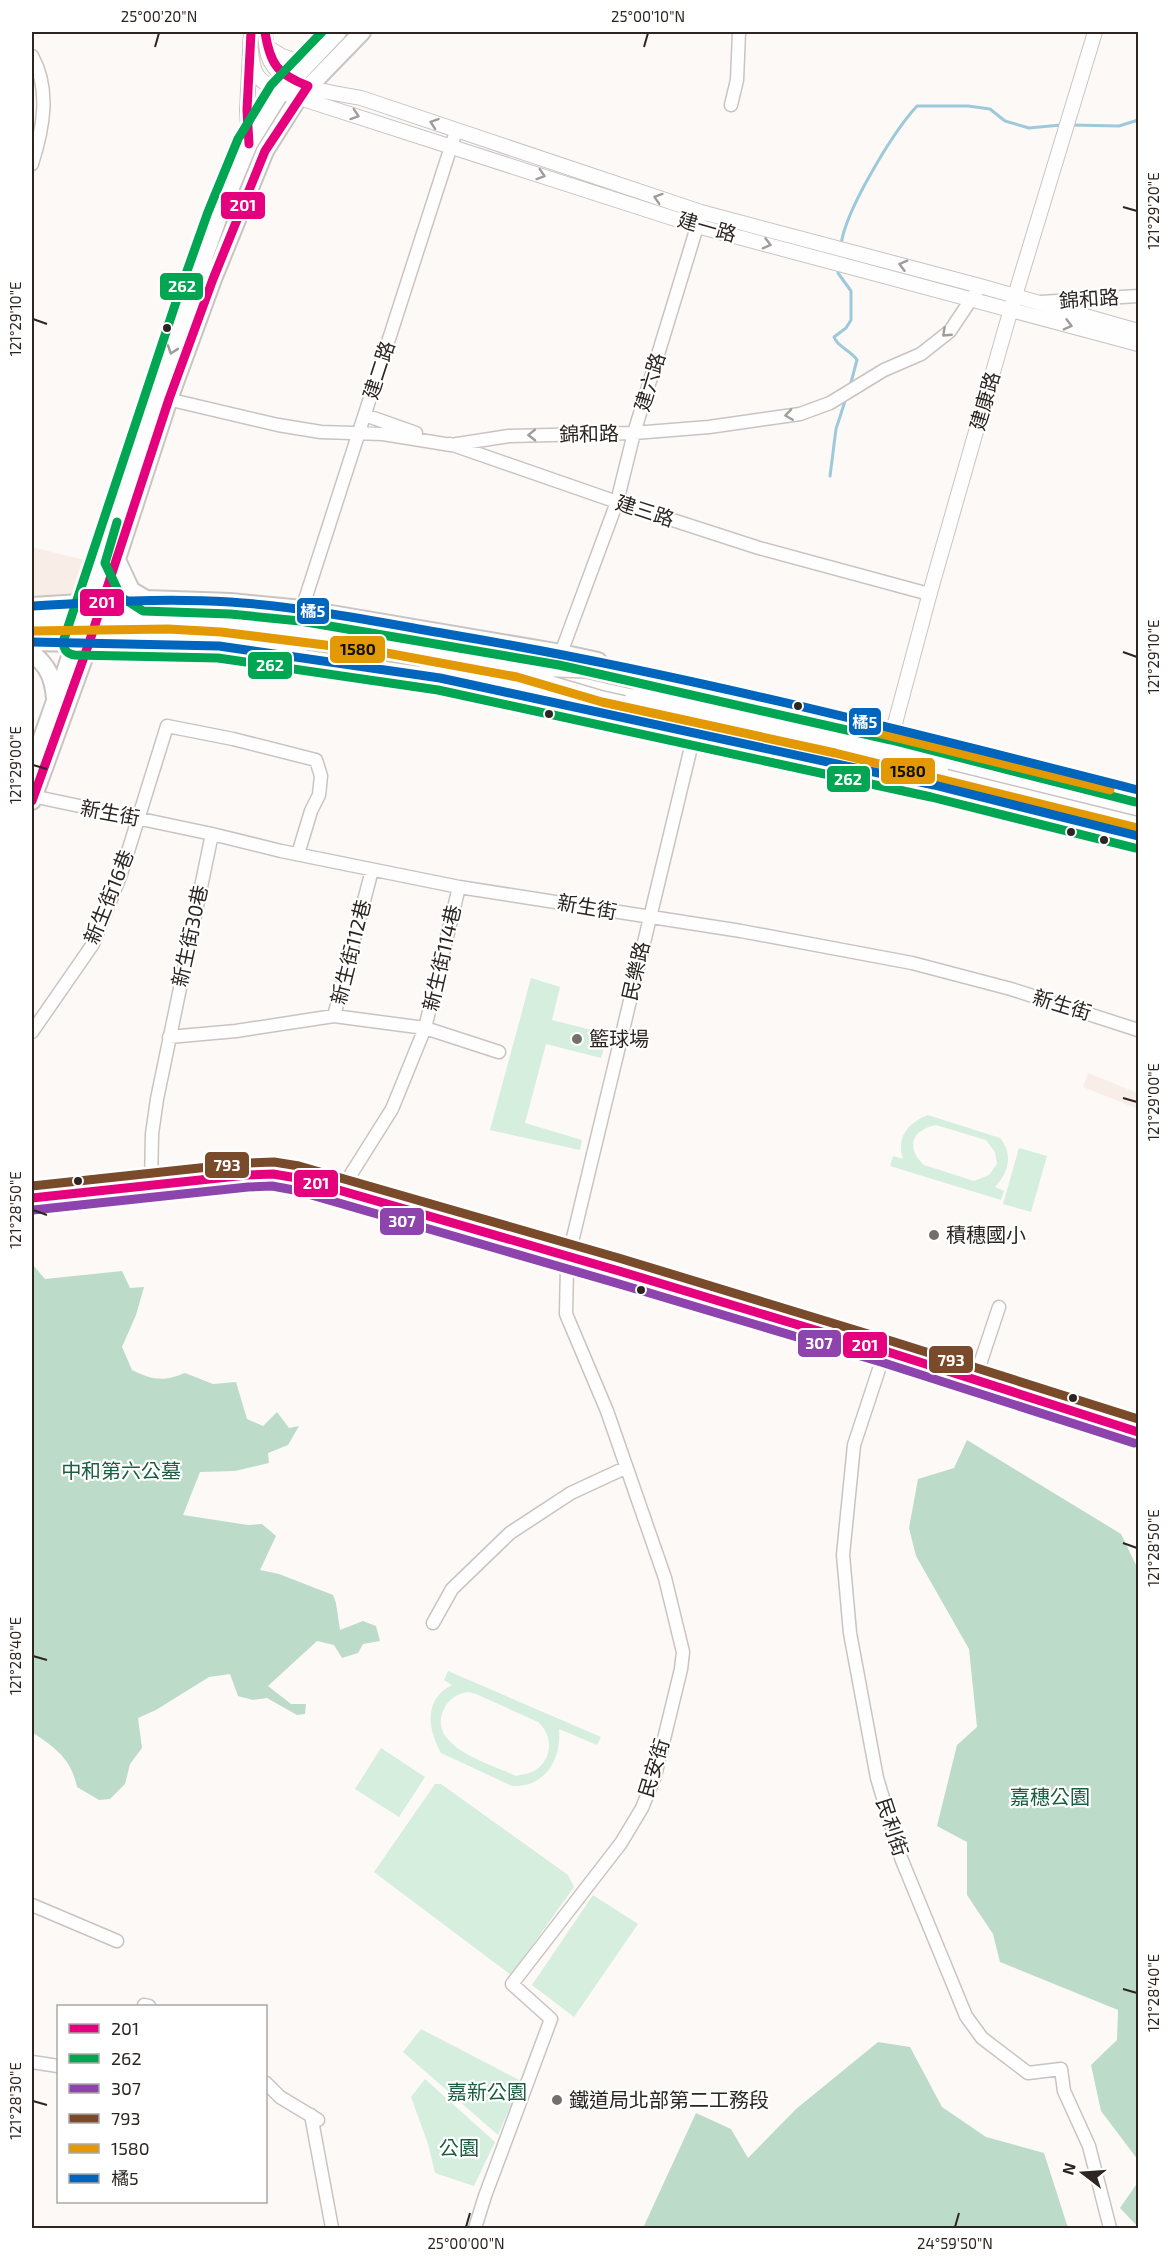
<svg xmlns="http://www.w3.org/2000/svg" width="1170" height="2260" viewBox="0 0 1170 2260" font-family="'Exo 2','Noto Sans TC',sans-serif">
	<rect width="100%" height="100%" fill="#fcf9f7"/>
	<path fill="#f9eee7" d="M32,547l65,16 -11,26 -30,13 -24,-2z
		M1088,1073l50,20v16l-55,-22z"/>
	<path fill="#d5eede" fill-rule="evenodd" d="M531,978l29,9 -8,33 56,14 -7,24 -55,-14 -21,79 57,17 -2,10 -90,-20z
		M928,1115l72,23c14,17 8,35 -5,49l9,4 -3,9 -111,-34 3,-10 10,3c-7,-22 5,-36 25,-44zM936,1125l50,15 9,12 2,12 -8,11 -15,6 -50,-16c-19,-18 -12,-35 12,-40z
		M1019,1148l28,8 -16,56 -28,-8z
		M448,1671l153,66 -4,8 -38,-16c3,30 -14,59 -47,57l-71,-33c-13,-23 -18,-54 11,-68l-8,-5zM469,1692l7,2 62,28c15,13 15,36 -2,48 -6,4 -13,4 -20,6 -24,-12 -91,-29 -72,-67 5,-10 13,-16 25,-17z
		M381,1748l44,29 -26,40 -44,-28z
		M435,1784h6l127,91 6,12 -63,88 -137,-103z
		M593,1895l45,29 -64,93 -42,-32z
		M421,2029l100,52 -23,54 -95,-83z
		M425,2079l70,63 -21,44 -39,-13 -7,-29 -17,-47z"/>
	<path fill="#bddbc9" d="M34,1266l11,13 77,-8 8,17 14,-1 -8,28 -14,32 10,23c20,10 32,12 53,3l28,11 23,-2 11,37 16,7 14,-14 12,16 10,-2 -11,19 -20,8 1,10 -34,8 -35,1 -17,43 65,10 14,-1 14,12 -16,34 19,4 54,21 3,8 4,27 23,-9 13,5 4,15 -17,3 -5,9 -16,5 -8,-13 -17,-4 -49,45 23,18h15l-1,10 -8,1 -30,-17 -14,2 -15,-4 -8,-22 -21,3 -53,33 -18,8 4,30 -12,16 -5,20 -15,15 -11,1 -22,-13c-6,-29 -22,-39 -45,-55v-463z
		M967,1440l154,94 17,35v591l-37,-49 -10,-46 26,-25 1,-30 -118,-48 -7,-28 -26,-39v-53l-30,-16 20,-81 20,-18 -8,-78 -53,-93 -7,-28 9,-49 36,-11z
		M878,2042l32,5 32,60 44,30 58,16 24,75h-425l53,-115 35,16 17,29 48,-49z
		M1138,2182v45l-18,-19z"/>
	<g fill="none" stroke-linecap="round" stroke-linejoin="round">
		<path stroke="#9ec9da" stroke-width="3" d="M1071,125l48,1 19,-6
			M841,245c4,-34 52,-113 76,-139h51l22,3 15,12 24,7 32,-3
			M839,269l-1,4 13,18v29l-5,8 -12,9c4,11 17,13 23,23l-7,26
			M830,476l6,-47 10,-31"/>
		<defs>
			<path id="minor" d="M32,56c19,34 11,73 0,108
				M731,105l6,-25 2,-48
				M1041,302l97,-6
				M163,398l115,27 43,7 62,2 68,11 58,-9 125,-3 75,-6 91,-13 30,-11 54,-33 37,-16 29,-23 30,-45
				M365,415l51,18
				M450,444l167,58 142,46 170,46
				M302,609l154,-478
				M561,653l56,-151 17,-69 66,-216
				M32,796l180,38 69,17 178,36 282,44 171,32 99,26 127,41
				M372,870l-38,146 91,12 74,24
				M32,1032l61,-88 28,-70 46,-148 66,13 83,21 5,16 -2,19 -8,16 -13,43
				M169,1037l67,-6 98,-15
				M151,1185l1,-51 5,-35 55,-265
				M341,1190l51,-81 33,-81 34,-141
				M885,1351l-31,94 -11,110 7,78 27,145 24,80 65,158 16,22 46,35 33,-4 3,22 25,55 21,82
				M975,1379l24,-72
				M433,1623l19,-34 58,-56 61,-40 54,-25
				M32,1905l85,36
				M144,2005l5,1
				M32,2062l26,4
				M266,2083l14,14 38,23
				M311,2115l21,113
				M475,2228l10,-32 66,-177 -39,-35 109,-141 21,-35 13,-32 26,-107 2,-17 -18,-74 -58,-167 -41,-97 1,-47 4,-21 127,-528"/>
			<path id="tertiary" d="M265,32c1,10 1,23 7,32 15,24 63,29 89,34l340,114 279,74 158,45
				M250,42c3,29 2,37 31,50l416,134 441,118
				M267,47l15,9 24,8
				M249,144l-2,-34 4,-78
				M890,742l41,-153 80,-280 84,-277
				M32,1198l215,-23 26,-1 24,4 322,93 266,80 213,67 40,14"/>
			<path id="secondary" d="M117,560l14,30 15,9
				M32,606l114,-7 85,3 71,7 259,44 37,8
				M100,611l69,-212 44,-120 52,-128 34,-54 63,-65
				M32,642l187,4 221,32 175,37
				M32,653c16,13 21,24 23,45
				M537,674l113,23
				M32,766l28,-79 127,-381 32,-90 30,-72 32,-52 57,-60
				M32,801l60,-165"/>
			<path id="motorway" d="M920,757l218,54"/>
		</defs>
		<use href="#minor" stroke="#c9c4c2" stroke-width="15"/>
		<use href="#tertiary" stroke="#c9c4c2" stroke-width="16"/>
		<use href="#secondary" stroke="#c9c4c2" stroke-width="20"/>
		<use href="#motorway" stroke="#c9c4c2" stroke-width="24"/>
		<use href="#minor" stroke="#fffefe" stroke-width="12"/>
		<use href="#tertiary" stroke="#fffefe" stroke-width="14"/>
		<use href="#secondary" stroke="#fffefe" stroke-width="16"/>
		<use href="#motorway" stroke="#fffefe" stroke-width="21"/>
		<defs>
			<path id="trunk-bridge" d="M32,619l100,-3 107,3 180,27 128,23
				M76,631l92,-2 53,3 80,10
				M428,661l104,19
				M635,699l203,43 100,26"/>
			<path id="motorway-bridge" d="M531,665l56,2 356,81 195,49
				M517,677l85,25 233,51 303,75"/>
		</defs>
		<use href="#trunk-bridge" stroke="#c9c4c2" stroke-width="22" stroke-linecap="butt"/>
		<use href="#motorway-bridge" stroke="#c9c4c2" stroke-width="24" stroke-linecap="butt"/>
		<use href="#trunk-bridge" stroke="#fffefe" stroke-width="20"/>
		<use href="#motorway-bridge" stroke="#fffefe" stroke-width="21"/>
		<defs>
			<path id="bus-1" d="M249,144l-2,-34 4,-78
				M32,801l57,-158 80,-244 44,-120 52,-128 43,-65c-31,-12 -38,-22 -43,-54
				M32,1198l215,-23 26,-1 24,4 322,93 266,80 253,81"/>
			<path id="bus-2" d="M322,32l-51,53 -33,54 -30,73 -32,90 -112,337c-2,9 2,15 11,16l143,3 220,32 493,107 204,51
				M117,522l-12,41 16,34 22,14 87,3 70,7 259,44 332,75 244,62"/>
			<path id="bus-3" d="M33,1210l215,-23 24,-1 22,4 322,93 265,79 253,81"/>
			<path id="bus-4" d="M32,1186l214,-23 28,-1 25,4 323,93 266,81 250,79"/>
			<path id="bus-5" d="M32,631l136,-2 53,3 160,20 136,25 85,25 233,51 303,75
				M861,729l249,61"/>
			<path id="bus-6" d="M32,606c66,-4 131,-8 198,-4 77,5 153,21 229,34 229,39 454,97 679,154
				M32,642l187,4 221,32 494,107 204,51"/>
		</defs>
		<use href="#bus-1" stroke="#fff" stroke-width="14"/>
		<use href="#bus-2" stroke="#fff" stroke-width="14"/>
		<use href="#bus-3" stroke="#fff" stroke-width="14"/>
		<use href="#bus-4" stroke="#fff" stroke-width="14"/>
		<use href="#bus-5" stroke="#fff" stroke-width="14"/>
		<use href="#bus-6" stroke="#fff" stroke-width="14"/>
		<use href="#bus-1" stroke="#e5007d" stroke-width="9"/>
		<use href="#bus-2" stroke="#00a651" stroke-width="9"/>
		<use href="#bus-3" stroke="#8e44ad" stroke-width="9"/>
		<use href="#bus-4" stroke="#7a4b2a" stroke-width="9"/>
		<use href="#bus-5" stroke="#e39903" stroke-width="9"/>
		<use href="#bus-6" stroke="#0065bd" stroke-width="9"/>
	</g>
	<defs><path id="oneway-chevron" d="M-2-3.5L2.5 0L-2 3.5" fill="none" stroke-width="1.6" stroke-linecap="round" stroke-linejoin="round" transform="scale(1.5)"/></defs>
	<g stroke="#a09c9b">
		<use href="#oneway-chevron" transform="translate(355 115) rotate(18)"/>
		<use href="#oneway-chevron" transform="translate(434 123) rotate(-161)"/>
		<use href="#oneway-chevron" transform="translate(541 175) rotate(18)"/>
		<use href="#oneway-chevron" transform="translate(658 198) rotate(-162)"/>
		<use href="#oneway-chevron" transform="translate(767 244) rotate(15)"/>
		<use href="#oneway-chevron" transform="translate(903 265) rotate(-165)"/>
		<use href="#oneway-chevron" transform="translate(1068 325) rotate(15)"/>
		<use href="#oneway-chevron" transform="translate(946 333) rotate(137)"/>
		<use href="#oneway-chevron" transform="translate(172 350) rotate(109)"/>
		<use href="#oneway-chevron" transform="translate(789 415) rotate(172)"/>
		<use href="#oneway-chevron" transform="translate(532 435) rotate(179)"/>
	</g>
	<path fill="none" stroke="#2d2521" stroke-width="2" d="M155,47l4,-14M644,47l4,-14M1123,207l14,4M33,319l14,5M1123,652l14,5M33,765l14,4M1123,1098l14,4M33,1210l14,5M1123,1543l14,5M33,1656l14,4M1123,1989l14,4M33,2101l14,4M466,2227l4,-14M955,2227l4,-14"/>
	<g fill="#2d2521" stroke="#fff" stroke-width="2">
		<circle cx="167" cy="328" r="5"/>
		<circle cx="798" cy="706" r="5"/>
		<circle cx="549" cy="714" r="5"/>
		<circle cx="1071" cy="832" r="5"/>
		<circle cx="1104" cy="840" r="5"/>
		<circle cx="78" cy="1181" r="5"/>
		<circle cx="641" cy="1290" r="5"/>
		<circle cx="1073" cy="1398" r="5"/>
	</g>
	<g fill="#756f6c" stroke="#fff" stroke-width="2">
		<circle cx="577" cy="1039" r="6"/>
		<circle cx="934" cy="1235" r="6"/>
		<circle cx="557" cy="2100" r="6"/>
	</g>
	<g text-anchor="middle" stroke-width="4.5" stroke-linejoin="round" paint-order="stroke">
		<g font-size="20" fill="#2d2521" stroke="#fff">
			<text transform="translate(707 227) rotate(16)" y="7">建一路</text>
			<text transform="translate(1089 299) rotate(-4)" y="7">錦和路</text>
			<text transform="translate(379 370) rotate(-72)" y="7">建二路</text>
			<text transform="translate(650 382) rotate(-73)" y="7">建六路</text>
			<text transform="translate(985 401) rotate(-74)" y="7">建康路</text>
			<text transform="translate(589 434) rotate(-1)" y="7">錦和路</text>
			<text transform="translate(645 511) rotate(18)" y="7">建三路</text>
			<text transform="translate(110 813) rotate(11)" y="7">新生街</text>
			<text transform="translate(109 897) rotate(-68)" y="7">新生街16巷</text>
			<text transform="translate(587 907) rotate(10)" y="7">新生街</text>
			<text transform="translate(190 936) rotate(-78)" y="7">新生街30巷</text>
			<text transform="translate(351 952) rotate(-76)" y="7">新生街112巷</text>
			<text transform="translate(442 958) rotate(-77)" y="7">新生街114巷</text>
			<text transform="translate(636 971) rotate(-77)" y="7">民樂路</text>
			<text transform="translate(1062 1005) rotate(17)" y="7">新生街</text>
			<text transform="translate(654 1768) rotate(-73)" y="7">民安街</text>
			<text transform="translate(892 1827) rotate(72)" y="7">民利街</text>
		</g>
		<g font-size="20" fill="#2d2521" stroke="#fff" text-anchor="start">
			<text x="589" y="1046">籃球場</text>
			<text x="946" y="1242">積穗國小</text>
			<text x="569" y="2107">鐵道局北部第二工務段</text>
		</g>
		<g font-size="20" fill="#1a5d40" stroke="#fff">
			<text x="121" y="1478">中和第六公墓</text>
			<text x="1050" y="1804">嘉穗公園</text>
			<text x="487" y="2099">嘉新公園</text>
			<text x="459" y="2155">公園</text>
		</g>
	</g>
	<g stroke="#fff" stroke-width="2">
		<rect x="220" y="191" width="46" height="29" rx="6" fill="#e5007d"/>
		<rect x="159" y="272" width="45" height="29" rx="6" fill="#00a651"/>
		<rect x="79" y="588" width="46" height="29" rx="6" fill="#e5007d"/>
		<rect x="296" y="597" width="34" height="28" rx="6" fill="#0065bd"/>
		<rect x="329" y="635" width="57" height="29" rx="6" fill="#e39903"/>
		<rect x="247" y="651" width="46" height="29" rx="6" fill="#00a651"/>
		<rect x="848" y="707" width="34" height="29" rx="6" fill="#0065bd"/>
		<rect x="880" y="757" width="56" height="28" rx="6" fill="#e39903"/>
		<rect x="826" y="765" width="45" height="28" rx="6" fill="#00a651"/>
		<rect x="204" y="1151" width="46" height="28" rx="6" fill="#7a4b2a"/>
		<rect x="293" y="1169" width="46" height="29" rx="6" fill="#e5007d"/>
		<rect x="379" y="1207" width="46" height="29" rx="6" fill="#8e44ad"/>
		<rect x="797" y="1329" width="45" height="29" rx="6" fill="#8e44ad"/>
		<rect x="842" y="1331" width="46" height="28" rx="6" fill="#e5007d"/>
		<rect x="928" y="1345" width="46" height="29" rx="6" fill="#7a4b2a"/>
	</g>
	<g font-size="16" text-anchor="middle" font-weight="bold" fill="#fff">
		<text x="243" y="211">201</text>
		<text x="182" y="292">262</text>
		<text x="102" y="608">201</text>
		<text x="313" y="617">橘5</text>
		<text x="270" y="671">262</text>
		<text x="865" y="728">橘5</text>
		<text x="848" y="785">262</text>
		<text x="227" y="1171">793</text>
		<text x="316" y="1189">201</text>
		<text x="402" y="1227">307</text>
		<text x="819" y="1349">307</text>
		<text x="865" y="1351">201</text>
		<text x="951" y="1366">793</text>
	</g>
	<g font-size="16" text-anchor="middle" font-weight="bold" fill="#111">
		<text x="358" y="655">1580</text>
		<text x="908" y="777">1580</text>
	</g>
	<rect width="1170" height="2260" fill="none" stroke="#ffffff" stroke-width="66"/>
	<rect x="57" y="2005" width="210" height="198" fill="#ffffff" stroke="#aba8a6" stroke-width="1.5"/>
	<rect x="69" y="2024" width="30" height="9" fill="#e5007d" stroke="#aba8a6" stroke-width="1.5"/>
	<text x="111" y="2035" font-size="18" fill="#2d2521">201</text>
	<rect x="69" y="2054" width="30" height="9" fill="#00a651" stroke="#aba8a6" stroke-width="1.5"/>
	<text x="111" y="2065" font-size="18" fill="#2d2521">262</text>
	<rect x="69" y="2084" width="30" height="9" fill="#8e44ad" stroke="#aba8a6" stroke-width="1.5"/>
	<text x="111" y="2095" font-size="18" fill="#2d2521">307</text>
	<rect x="69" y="2114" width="30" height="9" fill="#7a4b2a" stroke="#aba8a6" stroke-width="1.5"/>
	<text x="111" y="2125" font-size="18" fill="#2d2521">793</text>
	<rect x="69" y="2144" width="30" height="9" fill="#e39903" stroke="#aba8a6" stroke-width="1.5"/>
	<text x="111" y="2155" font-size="18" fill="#2d2521">1580</text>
	<rect x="69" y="2174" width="30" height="9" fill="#0065bd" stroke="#aba8a6" stroke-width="1.5"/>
	<text x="111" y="2185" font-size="18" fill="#2d2521">橘5</text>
	<g transform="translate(1083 2173) rotate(287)" stroke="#ffffff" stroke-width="4.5" paint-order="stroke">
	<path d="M0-4.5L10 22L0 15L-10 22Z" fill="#2d2521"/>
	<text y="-9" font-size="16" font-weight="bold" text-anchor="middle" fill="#2d2521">N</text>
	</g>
	<rect x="33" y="33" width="1104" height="2194" fill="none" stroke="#2d2521" stroke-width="2"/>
	<g font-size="15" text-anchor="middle" fill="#2d2521">
		<text x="159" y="22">25°00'20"N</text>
		<text x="648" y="22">25°00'10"N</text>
		<text transform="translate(1154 211) rotate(-90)" y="5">121°29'20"E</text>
		<text transform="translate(16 319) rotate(-90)" y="5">121°29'10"E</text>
		<text transform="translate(1154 657) rotate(-90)" y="5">121°29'10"E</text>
		<text transform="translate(16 765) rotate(-90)" y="5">121°29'00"E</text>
		<text transform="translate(1154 1102) rotate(-90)" y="5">121°29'00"E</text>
		<text transform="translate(16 1210) rotate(-90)" y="5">121°28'50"E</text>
		<text transform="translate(1154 1548) rotate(-90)" y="5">121°28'50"E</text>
		<text transform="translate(16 1656) rotate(-90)" y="5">121°28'40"E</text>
		<text transform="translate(1154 1993) rotate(-90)" y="5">121°28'40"E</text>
		<text transform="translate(16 2101) rotate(-90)" y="5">121°28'30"E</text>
		<text x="466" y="2249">25°00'00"N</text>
		<text x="955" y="2249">24°59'50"N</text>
	</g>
</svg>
